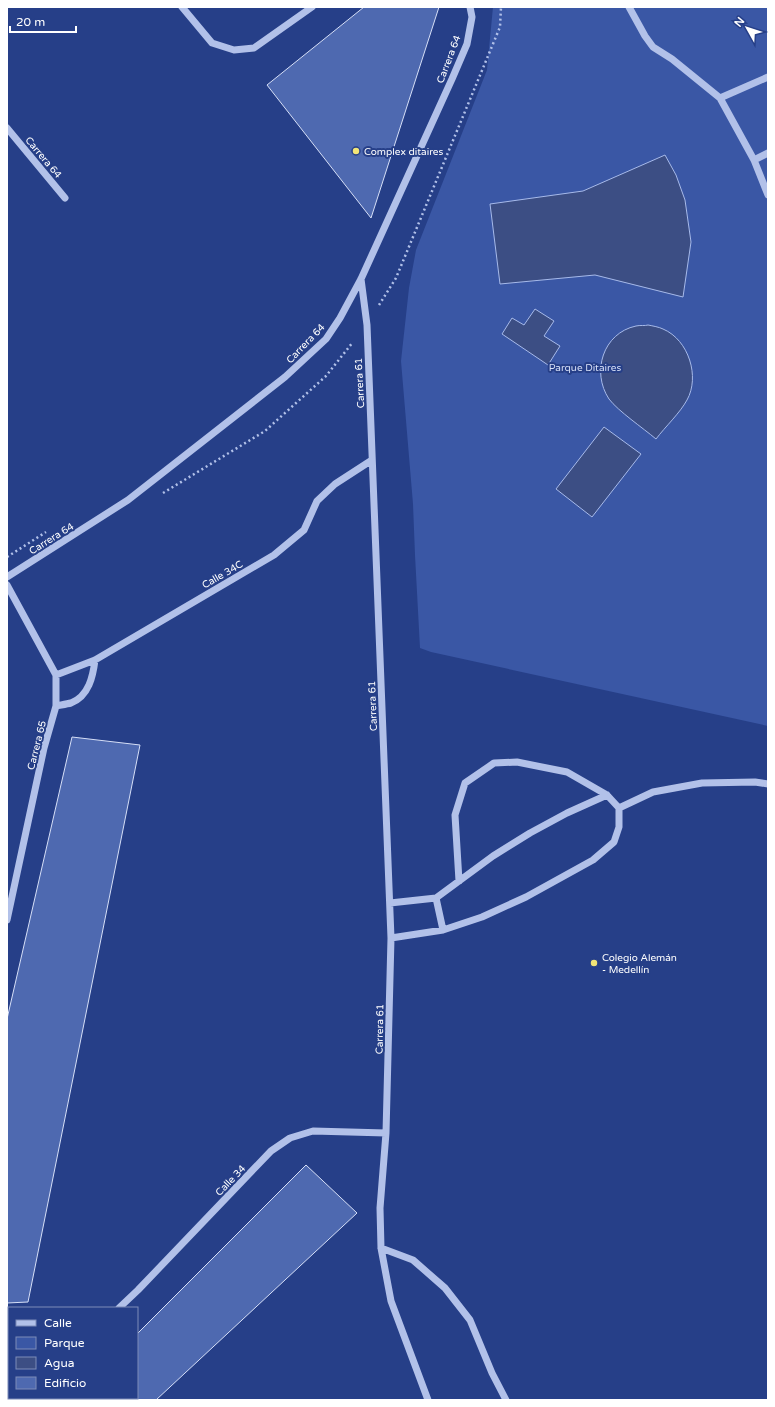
<svg xmlns="http://www.w3.org/2000/svg" width="775" height="1407" viewBox="0 0 775 1407" font-family="'Varela Round',sans-serif">
	<rect width="100%" height="100%" fill="#263f88"/>
	<path fill="#3a57a5" d="M493,7h275v719l-337,-74 -11,-4 -5,-93 -2,-51 -12,-143 8,-73 7,-38 71,-180z"/>
	<path fill="#3c4e84" stroke="#a7baea" d="M665,155l11,20 9,25 6,42 -8,55 -88,-22 -95,9 -10,-80 93,-13z
		M535,309l19,12 -10,15 16,10 -12,19 -46,-31 10,-16 12,7z
		M648,325c5,1 11,2 15,4 26,11 37,48 24,71 -7,13 -22,27 -31,39 -13,-11 -38,-28 -47,-40 -18,-27 -6,-66 27,-73 4,-1 9,0 12,-1z
		M604,427l37,27 -49,63 -36,-28z"/>
	<path fill="#4e69b0" stroke="#d6dff7" d="M364,7h75l-68,211 -104,-133z
		M72,737l68,8 -112,557 -21,1v-284z
		M306,1165l51,48 -201,187h-55l-1,-2h37v-64z
		M7,1369h2v29h26v2h-28z"/>
	<g fill="none" stroke-linecap="round" stroke-linejoin="round">
		<path stroke="#b2c1e9" stroke-width="2.5" stroke-dasharray="2 3" stroke-linecap="butt" d="M379,305l17,-27 104,-251 1,-20
			M163,493l102,-62 61,-55 27,-34
			M7,557l39,-25"/>
		<path stroke="#b2c1e9" stroke-width="7" d="M182,7l30,36 22,7 20,-2 58,-41
			M629,7l16,29 8,11 19,12 48,39 34,62 14,35
			M720,98l48,-21
			M7,128l58,70
			M754,160l14,-7
			M361,279l6,46 24,613 -5,195 -6,75 1,40 10,53 37,99
			M7,577l121,-77 157,-123 41,-38 14,-21 21,-39 91,-200 15,-35 5,-27 -2,-10
			M7,585l49,90v31l-12,42 -37,172
			M56,675l39,-15 179,-105 30,-25 13,-29 18,-17 37,-24
			M56,706c5,-1 11,-2 15,-3 18,-7 22,-27 24,-43
			M619,808l34,-16 49,-9 53,-1 13,2
			M436,898l7,32
			M390,903l46,-5 57,-42 37,-23 37,-20 40,-18
			M391,938l52,-8 39,-13 44,-20 67,-37 21,-18 5,-15v-19l-12,-13 -40,-23 -50,-10 -23,1 -29,20 -10,32 4,66
			M381,1248l32,12 32,28 25,32 22,53 14,27
			M119,1308l19,-18 133,-139 19,-13 23,-7 73,2
			M7,1338h2"/>
	</g>
	<g fill="#f2e577" stroke="#263f88" stroke-width="1.5">
		<circle cx="356" cy="151" r="4"/>
		<circle cx="594" cy="963" r="4"/>
	</g>
	<g text-anchor="middle" stroke-width="4" stroke-linejoin="round" paint-order="stroke">
		<g font-size="10" fill="#fff" stroke="#263f88">
			<text transform="translate(448 59) rotate(-69)" y="4">Carrera 64</text>
			<text transform="translate(44 157) rotate(50)" y="4">Carrera 64</text>
			<text transform="translate(305 343) rotate(-46)" y="4">Carrera 64</text>
			<text transform="translate(359 383) rotate(-93)" y="4">Carrera 61</text>
			<text transform="translate(51 538) rotate(-32)" y="4">Carrera 64</text>
			<text transform="translate(222 574) rotate(-30)" y="4">Calle 34C</text>
			<text transform="translate(372 706) rotate(-92)" y="4">Carrera 61</text>
			<text transform="translate(36 745) rotate(-76)" y="4">Carrera 65</text>
			<text transform="translate(379 1029) rotate(-89)" y="4">Carrera 61</text>
			<text transform="translate(230 1180) rotate(-46)" y="4">Calle 34</text>
		</g>
		<g font-size="10" fill="#fff" stroke="#263f88" text-anchor="start">
			<text x="364" y="155">Complex ditaires</text>
			<text x="602" y="961">Colegio Alemán<tspan x="602" dy="12">- Medellín</tspan></text>
		</g>
		<g font-size="10" fill="#d6dff7" stroke="#263f88">
			<text x="585" y="371">Parque Ditaires</text>
		</g>
	</g>
	<rect width="775" height="1407" fill="none" stroke="#ffffff" stroke-width="16"/>
	<rect x="8" y="1307" width="130" height="92" fill="#263f88" stroke="#7d8cb8"/>
	<rect x="16" y="1320" width="20" height="6" fill="#b2c1e9" stroke="#7d8cb8"/>
	<text x="44" y="1327" font-size="12" fill="#ffffff">Calle</text>
	<rect x="16" y="1337" width="20" height="12" fill="#3a57a5" stroke="#7d8cb8"/>
	<text x="44" y="1347" font-size="12" fill="#ffffff">Parque</text>
	<rect x="16" y="1357" width="20" height="12" fill="#3c4e84" stroke="#7d8cb8"/>
	<text x="44" y="1367" font-size="12" fill="#ffffff">Agua</text>
	<rect x="16" y="1377" width="20" height="12" fill="#4e69b0" stroke="#7d8cb8"/>
	<text x="44" y="1387" font-size="12" fill="#ffffff">Edificio</text>
	<g transform="translate(747 28) rotate(309)" stroke="#263f88" stroke-width="3" paint-order="stroke">
	<path d="M0-3L7 15L0 10L-7 15Z" fill="#ffffff"/>
	<text y="-6" font-size="11" font-weight="bold" text-anchor="middle" fill="#ffffff">N</text>
	</g>
	<path d="M10 26v6h66v-6" fill="none" stroke="#ffffff" stroke-width="2"/>
	<text x="16" y="26" font-size="12" fill="#ffffff" stroke="#263f88" stroke-width="3" paint-order="stroke">20 m</text>
</svg>
